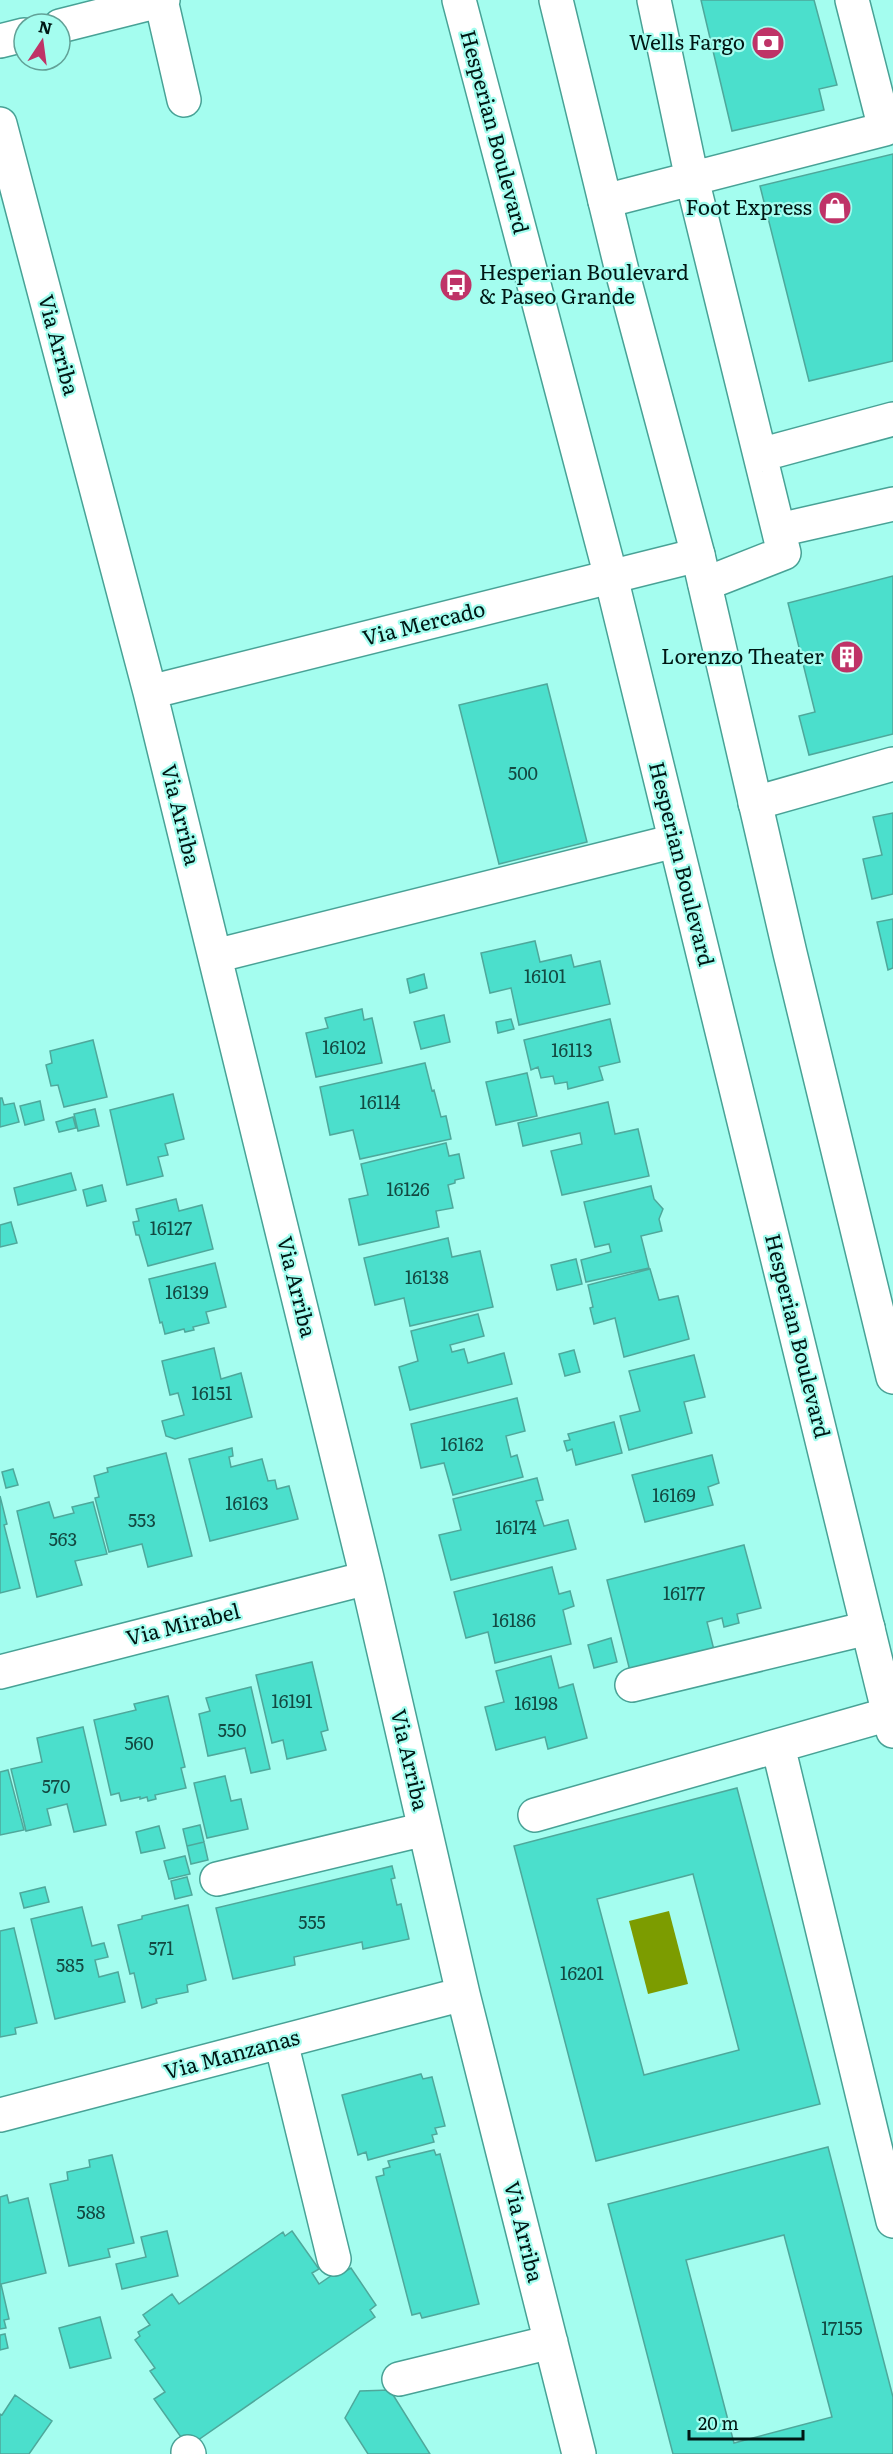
<svg xmlns="http://www.w3.org/2000/svg" width="893" height="2454" viewBox="0 0 893 2454" font-family="Literata,serif">
	<rect width="100%" height="100%" fill="#a4fdef"/>
	<path fill="#7c9c00" d="M669,1911l19,73 -40,10 -19,-73z"/>
	<path fill="#4bdfcc" stroke="#4ea89b" stroke-width="1.5" fill-rule="evenodd" d="M701,0h113l23,85 -18,4 5,21 -92,21z
		M893,154v207l-84,20 -49,-195z
		M893,576v158l-84,21 -10,-39 16,-4 -27,-109z
		M547,684l40,158 -88,22 -40,-159z
		M893,813v81l-21,5 -9,-40 19,-4 -9,-38z
		M893,919v49l-5,2 -11,-48z
		M535,941l5,21 31,-7 3,12 26,-6 10,43 -91,21 -8,-37 -21,5 -9,-40z
		M424,974l3,14 -17,5 -3,-14z
		M362,1009l2,11 8,-2 10,45 -66,14 -10,-44 22,-5 -3,-10z
		M444,1015l6,27 -29,7 -7,-27z
		M511,1019l3,10 -16,4 -2,-11z
		M610,1019l10,43 -21,5 4,13 -35,9 -1,-7 -12,2 -2,-8 -12,2 -3,-11 -7,3 -7,-30z
		M93,1040l14,57 -43,10 -6,-22 -7,1 -5,-21 6,-2 -2,-12z
		M425,1063l7,28 2,-1 7,27 5,-1 5,23 -91,20 -7,-29 -23,5 -10,-48z
		M527,1073l10,43 -41,9 -10,-43z
		M173,1094l11,45 -19,5 3,11 -10,2 5,19 -36,9 -17,-75z
		M0,1098h2l2,7 10,-2 5,19 -19,5z
		M40,1101l4,19 -19,5 -5,-19z
		M608,1102l7,32 23,-5 11,47 -87,19 -11,-44 31,-7 -2,-11 -57,13 -5,-23z
		M95,1109l4,17 -21,5 -4,-17z
		M73,1117l3,11 -17,4 -3,-10z
		M446,1143l3,13 10,-2 5,24 -9,2v3l-7,2 5,23 -17,3 3,16 -80,18 -10,-46 19,-4 -7,-31z
		M71,1173l5,17 -58,15 -4,-17z
		M102,1185l4,16 -19,5 -4,-16z
		M651,1186l3,13 9,10 -4,10 3,12 -21,5 8,32 -63,14 -5,-22 30,-8 -2,-8 -14,3 -11,-45z
		M176,1199l3,12 23,-6 11,44 -65,17 -9,-31h-3l-3,-13 6,-1 -3,-12z
		M11,1222l6,21 -17,4v-22z
		M448,1238l4,19 28,-6 13,56 -83,19 -6,-28 -29,7 -11,-47z
		M576,1259l6,25 -25,6 -6,-25z
		M215,1263l11,44 -20,5 3,11 -16,4 1,3 -9,2 -1,-3 -19,5 -3,-12 -2,1 -11,-44z
		M650,1269l9,31 19,-4 11,43 -65,18 -9,-39 -21,6 -4,-16 3,-1 -5,-22z
		M478,1314l6,22 -34,9 2,7 12,-3 4,14 36,-10 8,31 -102,26 -11,-43 19,-6 -7,-30z
		M214,1348l7,31 20,-6 11,44 -77,22 -9,-3 -4,-15 22,-6 -6,-22 -8,2 -8,-34z
		M574,1350l6,22 -15,4 -6,-22z
		M694,1355l11,42 -21,5 8,31 -63,17 -9,-34 20,-5 -11,-40z
		M517,1398l8,33 -19,5 5,21 6,-2 6,22 -70,18 -9,-32 -23,5 -10,-44z
		M614,1422l8,31 -46,12 -4,-16 -5,2 -3,-10 6,-1 -2,-6z
		M232,1448l1,8 -4,1 2,10 31,-8 6,22 7,-1 2,9 12,-3 9,33 -88,22 -21,-82z
		M166,1453l26,103 -44,11 -6,-23 -33,8 -14,-54 4,-1 -5,-21 14,-4 -1,-4z
		M712,1455l7,28 -11,4 5,18 -68,17 -13,-47z
		M13,1469l5,16 -12,3 -4,-16z
		M537,1478l6,22 -7,1 8,25 24,-6 8,29 -125,31 -12,-45 22,-5 -8,-31z
		M0,1496l7,28 -3,1 16,63 -20,5z
		M49,1502l5,16 20,-5 -2,-6 21,-5 14,52 -32,7 7,24 -45,12 -20,-86z
		M744,1545l17,63 -24,6 2,9 -15,4 -2,-9 -15,4 7,28 -84,21 -23,-91z
		M552,1567l7,27 11,-3 4,15 -11,4 8,34 -76,19 -7,-31 -22,6 -12,-46z
		M611,1638l6,24 -23,6 -6,-23z
		M551,1656l8,32 14,-4 14,54 -39,11 -3,-12 -49,13 -11,-43 19,-5 -8,-31z
		M312,1662l16,68 -7,2 5,18 -39,9 -4,-19 -11,3 -16,-68z
		M251,1687l19,82 -19,4 -6,-25 -37,8 -9,-42 11,-3 -4,-13z
		M168,1696l17,71 -4,1 5,20 -31,7 1,4 -8,2 -1,-4 -7,2v-2l-19,4 -2,-8 -8,2 -17,-75 42,-10 -2,-6z
		M83,1727l23,98 -32,7 -7,-28 -20,5 4,16 -25,6 -15,-62 31,-7 -5,-24z
		M8,1770l16,60 -24,5v-63z
		M225,1776l6,25 10,-2 7,30 -41,9 -13,-55z
		M737,1788l83,316 -224,57 -82,-315zM693,1874l46,176 -95,25 -47,-176z
		M200,1825l4,17 -17,4 -4,-17z
		M159,1826l6,22 -24,5 -5,-21z
		M204,1842l4,18 -17,4 -4,-18z
		M185,1856l5,18 -21,5 -5,-18z
		M392,1866l3,12 -4,1 6,26 4,-1 8,35 -46,10 -1,-7 -68,15 1,8 -62,14 -17,-71z
		M187,1877l5,18 -17,4 -4,-18z
		M45,1887l4,15 -25,6 -4,-15z
		M188,1905l18,75 -19,5 1,7 -32,7 1,4 -15,5 -8,-35 -4,1 -12,-49 24,-6v-3z
		M82,1907l10,39 12,-3 4,14 -13,3 4,17 19,-5 7,30 -70,17 -24,-100z
		M14,1928l23,95 -22,5 1,6 -16,3v-106z
		M421,2074l2,5 9,-2 13,49 -10,2 2,6 -5,1 2,7 -66,18 -2,-8 -8,3 -16,-60z
		M828,2147l65,250v57h-220l-65,-250zM784,2235l48,182 -98,26 -48,-183z
		M434,2150l2,5 4,-1 39,150 -57,14 -2,-5 -8,2 -36,-138 8,-2 -1,-6 7,-2 -2,-6z
		M112,2155l22,88 -26,6 2,8 -41,9 -19,-82 18,-4 -1,-8 23,-5 -1,-7z
		M7,2195l2,8 19,-5 18,75 -45,11 8,35 -5,1 2,8 -6,1v-132z
		M167,2231l11,45 -56,13 -6,-25 30,-7 -5,-20z
		M292,2231l27,38 -7,4 7,11 22,-15 3,3 7,-4 25,37 -6,5 5,7 -187,130 -34,-48 11,-7 -15,-21 5,-3 -20,-28 5,-4 -2,-4 12,-7 -7,-10 29,-21 7,10 104,-72 2,4z
		M100,2317l11,41 -41,10 -11,-40z
		M5,2334l3,14 -8,2v-15z
		M390,2390l40,64h-62l-23,-36 15,-27z
		M15,2395l37,26 -23,33h-29v-40l2,1z"/>
	<g fill="none" stroke-linecap="round" stroke-linejoin="round">
		<defs>
			<path id="minor" d="M161,0l23,100
				M654,0l38,179 92,374 -79,31
				M60,26l103,-26
				M0,41l24,-6
				M0,124l150,568 217,886 96,416 116,460
				M605,201l280,-72 -33,-129
				M760,455l133,-36
				M779,530l114,-26
				M150,692l548,-137
				M755,803l138,-39
				M215,956l460,-115
				M0,1672l367,-94
				M632,1685l236,-57
				M778,1746l115,475
				M535,1815l354,-101
				M217,1879l208,-50
				M281,2042l53,217
				M0,2115l463,-121
				M399,2379l152,-37
				M188,2452l1,2"/>
			<path id="major" d="M459,0l152,577 282,1154
				M556,0l67,275 75,280 92,398 103,424"/>
		</defs>
		<use href="#minor" stroke="#48a296" stroke-width="36"/>
		<use href="#major" stroke="#48a296" stroke-width="36"/>
		<use href="#minor" stroke="#fff" stroke-width="33"/>
		<use href="#major" stroke="#fff" stroke-width="33"/>
	</g>
	<defs>
		<symbol id="bank-disc" viewBox="-11 -11 22 22"><circle r="9.5" fill="#bf3367" stroke="#a4fdef"/><path d="M-6-4H6V4H-6ZM0-2.3a2.3 2.3 0 1 0 0 4.6a2.3 2.3 0 1 0 0-4.6Z" fill="#fff"/></symbol>
		<symbol id="shop-disc" viewBox="-11 -11 22 22"><circle r="9.5" fill="#bf3367" stroke="#a4fdef"/><path d="M-5-2.5h2.3a2.7 3.5 0 0 1 5.4 0H5L5.5 6h-11ZM-1.5-2.5h3a1.5 2.3 0 0 0-3 0Z" fill="#fff"/></symbol>
		<symbol id="bus-disc" viewBox="-11 -11 22 22"><circle r="9.5" fill="#bf3367" stroke="#a4fdef"/><path d="M-5-6H5V4H4V6H2V4H-2V6H-4V4H-5ZM-3.5-4V0h7V-4ZM-3.5 1.2v1.5H-2V1.2ZM2 1.2v1.5H3.5V1.2Z" fill="#fff"/></symbol>
		<symbol id="building-disc" viewBox="-11 -11 22 22"><circle r="9.5" fill="#bf3367" stroke="#a4fdef"/><path d="M-4-6H4V6H1V3H-1V6H-4ZM-2.5-4.3h1.7v1.8h-1.7ZM.8-4.3h1.7v1.8H.8ZM-2.5-1h1.7V.8h-1.7ZM.8-1h1.7V.8H.8Z" fill="#fff"/></symbol>
	</defs>
	<g fill-rule="evenodd">
		<use href="#bank-disc" x="749" y="24" width="38" height="38"/>
		<use href="#shop-disc" x="816" y="189" width="38" height="38"/>
		<use href="#bus-disc" x="437" y="266" width="38" height="38"/>
		<use href="#building-disc" x="828" y="638" width="38" height="38"/>
	</g>
	<g text-anchor="middle" stroke-width="4.5" stroke-linejoin="round" paint-order="stroke">
		<g font-size="18" fill="#134942">
			<text x="523" y="780">500</text>
			<text x="545" y="983">16101</text>
			<text x="344" y="1054">16102</text>
			<text x="572" y="1057">16113</text>
			<text x="380" y="1109">16114</text>
			<text x="408" y="1196">16126</text>
			<text x="171" y="1235">16127</text>
			<text x="427" y="1284">16138</text>
			<text x="187" y="1299">16139</text>
			<text x="212" y="1400">16151</text>
			<text x="462" y="1451">16162</text>
			<text x="674" y="1502">16169</text>
			<text x="247" y="1510">16163</text>
			<text x="142" y="1527">553</text>
			<text x="516" y="1534">16174</text>
			<text x="63" y="1546">563</text>
			<text x="684" y="1600">16177</text>
			<text x="514" y="1627">16186</text>
			<text x="292" y="1708">16191</text>
			<text x="536" y="1710">16198</text>
			<text x="232" y="1737">550</text>
			<text x="139" y="1750">560</text>
			<text x="56" y="1793">570</text>
			<text x="312" y="1929">555</text>
			<text x="161" y="1955">571</text>
			<text x="70" y="1972">585</text>
			<text x="582" y="1980">16201</text>
			<text x="91" y="2219">588</text>
			<text x="842" y="2335">17155</text>
		</g>
		<g font-size="21" fill="#001714" stroke="#a4fdef" text-anchor="end">
			<text x="745" y="50">Wells Fargo</text>
			<text x="812" y="215">Foot Express</text>
			<text x="479" y="280" text-anchor="start">Hesperian Boulevard<tspan x="479" dy="24">&amp; Paseo Grande</tspan></text>
			<text x="824" y="664">Lorenzo Theater</text>
		</g>
		<g font-size="21" fill="#001714" stroke="#a4fdef">
			<text transform="translate(494 132) rotate(75)" y="7">Hesperian Boulevard</text>
			<text transform="translate(58 345) rotate(75)" y="7">Via Arriba</text>
			<text transform="translate(424 624) rotate(-14)" y="7">Via Mercado</text>
			<text transform="translate(180 815) rotate(76)" y="7">Via Arriba</text>
			<text transform="translate(681 864) rotate(76)" y="7">Hesperian Boulevard</text>
			<text transform="translate(296 1287) rotate(76)" y="7">Via Arriba</text>
			<text transform="translate(797 1336) rotate(76)" y="7">Hesperian Boulevard</text>
			<text transform="translate(183 1625) rotate(-14)" y="7">Via Mirabel</text>
			<text transform="translate(409 1760) rotate(77)" y="7">Via Arriba</text>
			<text transform="translate(232 2055) rotate(-15)" y="7">Via Manzanas</text>
			<text transform="translate(523 2232) rotate(76)" y="7">Via Arriba</text>
		</g>
	</g>
	<g transform="translate(42 42) rotate(13)"><circle r="28" fill="#a4fdef" stroke="#62a197" stroke-width="1.5"/>
	<path d="M0-4.5L10 22L0 15L-10 22Z" fill="#bf3367"/>
	<text y="-9" font-size="16" font-weight="bold" text-anchor="middle" fill="#001714">N</text>
	</g>
	<path d="M689 2430v9h114v-9" fill="none" stroke="#001714" stroke-width="3"/>
	<text x="698" y="2430" font-size="18" fill="#001714" stroke="#a4fdef" stroke-width="4.5" paint-order="stroke">20 m</text>
</svg>
